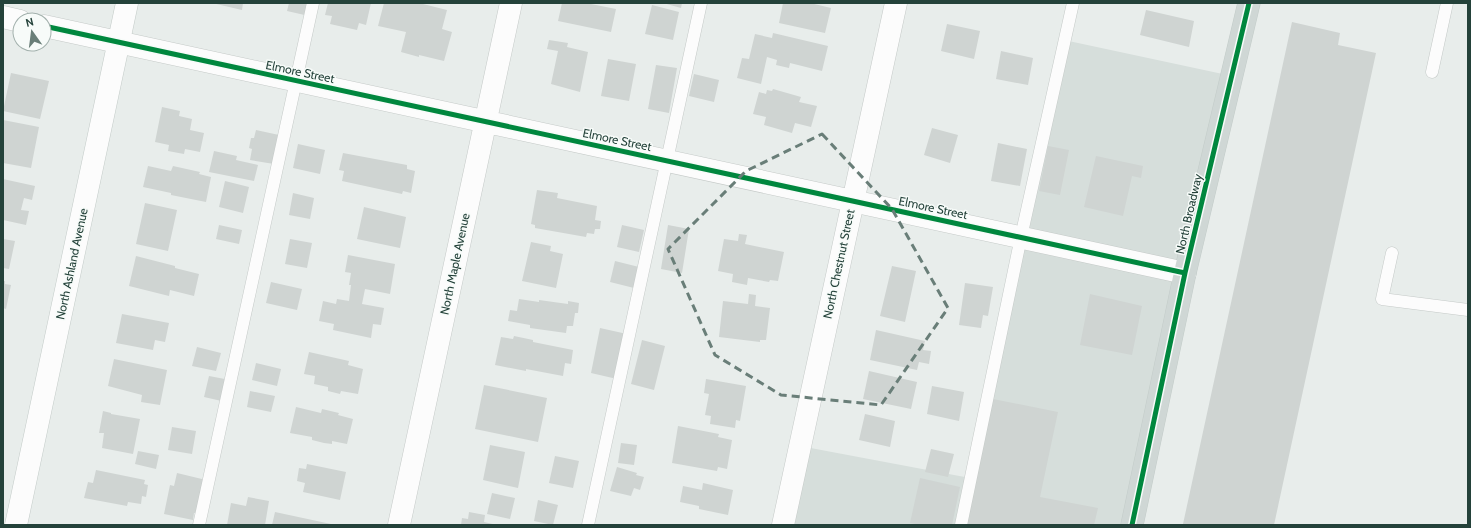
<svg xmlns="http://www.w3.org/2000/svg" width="1471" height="528" viewBox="0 0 1471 528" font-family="Cabin,sans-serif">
	<rect width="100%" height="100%" fill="#e8edeb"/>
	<path fill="#d6dedb" d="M1064,40l168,36 -100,449h-349l17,-79 170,32z"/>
	<path fill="#cfd4d2" d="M212,3h31l-1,7z
		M289,3h23l-3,13 -22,-5z
		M328,3h43l-5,22 -7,-2 -2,7 -27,-6 2,-8 -7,-1z
		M384,3h35l28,7 -5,19 10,3 -8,29 -25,-6v2l-18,-5 5,-20 -28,-6z
		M562,3h24l30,6 -5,23 -53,-11z
		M663,3h19l-1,5z
		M783,3h27l21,5 -6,25 -46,-10z
		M652,5l27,7 -6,28 -28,-6z
		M1146,10l48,11 -5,26 -49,-12z
		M1292,22l48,11 -2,12 38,8 -102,472h-86l-5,-1z
		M947,24l33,7 -6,28 -33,-8z
		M773,33l55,13 -6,25 -32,-8 -1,5 -13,-3 1,-5 -10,-3 -6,27 -24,-6 5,-20 7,1 6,-25 17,4z
		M549,40l19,3 -1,4 21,5 -8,40 -29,-8 7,-33 -11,-2z
		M1001,51l32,7 -5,27 -32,-6z
		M608,59l28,5 -7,37 -28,-5z
		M656,65l21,3 -8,45 -21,-4z
		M11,73l38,8 -9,38 -37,-8z
		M694,74l25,6 -5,22 -25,-6z
		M773,89l28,8 -2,5 18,4 -6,21 -16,-4 -3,10 -28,-8 2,-8 -13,-3 6,-22 7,2 1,-4 5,1z
		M162,107l18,4 -1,5 13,3 -2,11 14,3 -4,19 -15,-3 -1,5 -16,-3 1,-6 -14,-3z
		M3,120l36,7 -8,41 -28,-5z
		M932,128l26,7 -8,28 -26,-8z
		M256,130l23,5 -5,29 -24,-4 2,-11 -3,-1 2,-10h3z
		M998,143l29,6 -7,37 -29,-5z
		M298,144l27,6 -5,24 -27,-6z
		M1048,146l21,4 -9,45 -21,-4z
		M214,151l23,5 -1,4 22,5 -4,16 -45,-9z
		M343,153l64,12v4l8,2 -4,22 -8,-2 -1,3 -60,-13 2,-10 -5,-1z
		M1096,156l47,10 -2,12 -9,-2 -9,40 -39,-9z
		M148,166l23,5 2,-5 27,6 -1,2 12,3 -5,25 -35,-7v-2l-28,-6z
		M3,179l32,7 -3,14 -8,-2 -3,12 8,1 -3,14 -23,-5z
		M225,181l24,6 -6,26 -24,-6z
		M537,190l21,3 -1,5 40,8 -2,14 6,1 -1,8h-5l-1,5 -7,-1 -1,4 -51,-9v-3l-4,-1z
		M293,193l21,5 -4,21 -21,-4z
		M145,203l32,7 -9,41 -32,-7z
		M364,207l42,10 -6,31 -43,-9z
		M219,225l23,5 -3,14 -23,-5z
		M622,225l22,5 -5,22 -22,-5z
		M668,225l21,4 -7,44 -21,-4z
		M739,234l8,1 -2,9 39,8 -6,29 -8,-1 -1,2 -21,-4 -1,7 -15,-3 1,-8 -15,-3 6,-32 14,2z
		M3,239l12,2 -6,28 -6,-1z
		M290,239l22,4 -5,25 -22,-4z
		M531,242l20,4 -1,5 13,3 -7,34 -34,-7z
		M348,255l47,9 -5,30 -25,-5 -3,15 22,4 -3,17 -8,-1 -2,14 -38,-8 1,-6 -15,-3 4,-20 13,3 1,-5 12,2 2,-16h-2l2,-12 -6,-1z
		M136,256l39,10v2l24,6 -5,22 -24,-6 -1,6 -40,-10z
		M615,261l24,6 -5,21 -24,-6z
		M892,266l24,5 -11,51 -25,-6z
		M3,281h2v3l6,1 -5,24 -3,-1z
		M271,282l31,7 -5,21 -31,-7z
		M965,283l28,4 -5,29 -5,-1 -2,13 -22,-3z
		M749,294l7,1 -1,11 15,2 -4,32h-6v2l-41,-5 4,-36 25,3z
		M1090,294l52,12 -10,49 -52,-10z
		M519,299l20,3v-2l29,4v-3l11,2 -1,10h-3l-2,13h-6l-1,7 -36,-5v-3l-22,-4 2,-11 7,1z
		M122,314l47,9 -4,19 -10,-2 -2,10 -37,-7z
		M600,328l27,6 -10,45 -26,-6z
		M876,330l49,11 -2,9 8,1 -2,13 -10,-2 -2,8 -47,-10z
		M514,336l19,4v2l40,8 -2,14 -6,-1 -2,13 -37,-7v2l-31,-6 6,-28 12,2z
		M642,340l23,6 -11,44 -23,-6z
		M197,347l24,6 -5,18 -24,-5z
		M309,352l40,9 -1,4 15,4 -5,25 -17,-3 -1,3 -12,-3v-4l-14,-3 1,-8 -11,-2z
		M114,359l53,11 -7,35 -19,-3 1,-7 -34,-9z
		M256,363l25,6 -4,17 -25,-6z
		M869,371l48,11 -6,27 -48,-10z
		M209,376l21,4 -4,22 -22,-5z
		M706,379l40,7 -6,35 -4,-1 -1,8 -25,-4 1,-8 -6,-1 4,-21 -5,-1z
		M484,385l63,13 -9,44 -63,-13z
		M932,386l32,6 -5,29 -32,-7z
		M250,391l25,5 -4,16 -24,-5z
		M993,399l65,13 -18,85 58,11 -4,17h-127z
		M296,407l25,6 1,-4 17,4 -1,2 15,4 -6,25 -15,-3v3l-8,-1 -12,-3v-3l-22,-4z
		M103,411l8,2v1l29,5 -7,35 -31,-6 2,-15h-5z
		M865,414l30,7 -5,26 -31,-7z
		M678,426l41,8 -1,3 14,3 -5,29 -9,-2 -1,4 -45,-8z
		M172,427l24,4 -4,23 -24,-4z
		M621,443l16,2 -3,20 -16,-2z
		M490,445l35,7 -7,36 -35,-8z
		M931,449l23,5 -6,23 -23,-5z
		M138,451l21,4 -3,14 -21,-5z
		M555,456l24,5 -6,27 -24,-5z
		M307,464l39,8 -6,28 -37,-8 2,-9 -8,-2 2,-13 7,1z
		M617,467l20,6 -1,2 8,2 -4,13 -6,-2 -3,8 -21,-5z
		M96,470l49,10 -1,4 4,1 -2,12 -4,-1 -1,8 -13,-2 -1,4 -43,-8 4,-16 5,1z
		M177,473l29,7 -8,33h-4l-1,7 -29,-6 6,-29 4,1z
		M920,478l40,9 -8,38h-32l-10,-2z
		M703,483l30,7 -5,25 -29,-6v-3l-19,-4 3,-16 19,4z
		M492,493l23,5 -5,21 -23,-5z
		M248,497l21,4 -4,24h-38l4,-22 15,3z
		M538,500l20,5 -5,20 -19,-4z
		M275,512l56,12v1h-59z
		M469,512l16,3 -1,7 13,3h-36l1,-7 6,1z"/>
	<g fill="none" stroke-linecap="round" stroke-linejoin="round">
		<defs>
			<path id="lane" d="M1432,72l15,-69
				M1392,253l-10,46 86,11
				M199,525l114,-522
				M588,525l113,-522
				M961,525l60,-288 52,-234"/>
			<path id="street" d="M3,17l17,4
				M44,26l1141,247
				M399,525l112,-522
				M783,525l113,-522"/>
			<path id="secondary" d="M16,525l111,-522"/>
			<path id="primary" d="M1132,525l53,-252 64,-270"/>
		</defs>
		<use href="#lane" stroke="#c5cac8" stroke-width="13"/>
		<use href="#street" stroke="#c5cac8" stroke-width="23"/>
		<use href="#secondary" stroke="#c3cbc8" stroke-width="23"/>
		<use href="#primary" stroke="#c3ccc9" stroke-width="23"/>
		<use href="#lane" stroke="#fcfcfc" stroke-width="12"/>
		<use href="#street" stroke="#fcfcfc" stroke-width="22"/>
		<use href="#secondary" stroke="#fcfcfc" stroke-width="22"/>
		<use href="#primary" stroke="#cfd7d5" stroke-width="22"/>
		<defs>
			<path id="cycleway" d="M44,26l1141,247
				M1132,525l53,-252 64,-270"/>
		</defs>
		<use href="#cycleway" stroke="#f7fbf9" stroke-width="8"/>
		<use href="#cycleway" stroke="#00873e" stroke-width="5"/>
	</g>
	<path fill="none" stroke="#697e78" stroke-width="3" stroke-dasharray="8 5" stroke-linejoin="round" d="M822,134l70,75 56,99 -67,97 -100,-10 -66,-40 -47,-106 78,-78z"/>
	<g text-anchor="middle" stroke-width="3" stroke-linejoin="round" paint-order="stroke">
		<g font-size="12" fill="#24423a" stroke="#f7fbf9">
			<text transform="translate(300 72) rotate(12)" y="4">Elmore Street</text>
			<text transform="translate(617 140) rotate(12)" y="4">Elmore Street</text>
			<text transform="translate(933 208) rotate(12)" y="4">Elmore Street</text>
			<text transform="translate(1189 214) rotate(-77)" y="4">North Broadway</text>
			<text transform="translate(72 264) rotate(-78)" y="4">North Ashland Avenue</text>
			<text transform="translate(455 264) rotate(-78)" y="4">North Maple Avenue</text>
			<text transform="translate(839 264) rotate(-78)" y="4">North Chestnut Street</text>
		</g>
	</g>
	<rect width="1471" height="528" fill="none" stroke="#24423a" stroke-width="8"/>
	<g transform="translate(32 32) rotate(346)"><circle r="19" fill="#f7fbf9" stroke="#a3b1ad"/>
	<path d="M0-3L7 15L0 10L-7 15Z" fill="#697e78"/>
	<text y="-6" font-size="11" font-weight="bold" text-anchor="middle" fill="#24423a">N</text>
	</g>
</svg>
